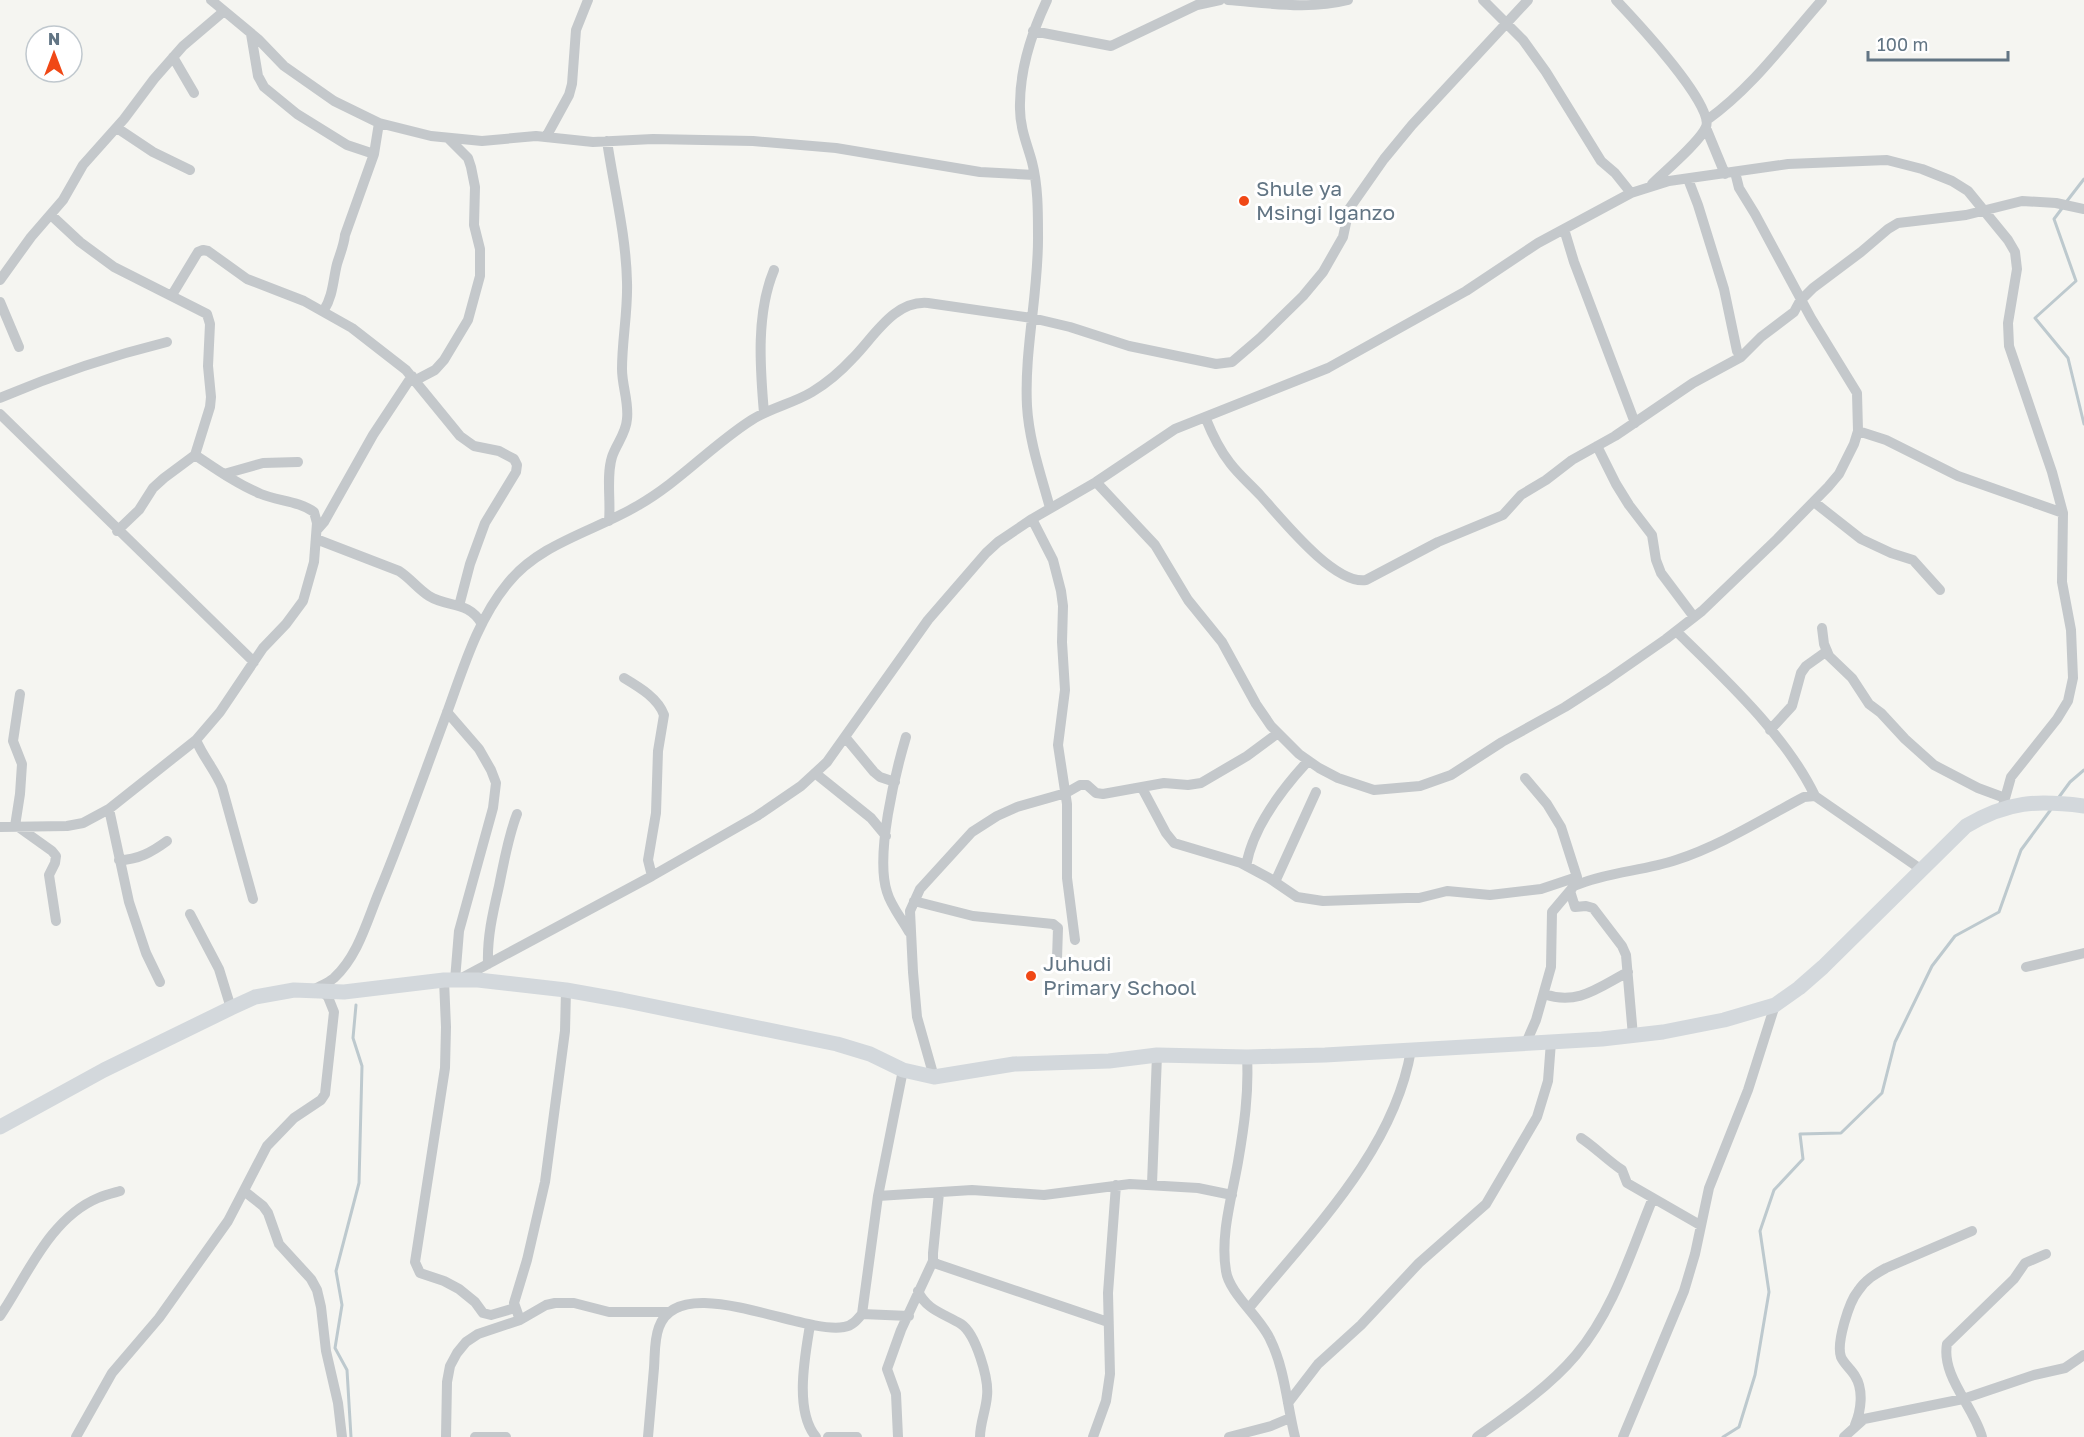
<svg xmlns="http://www.w3.org/2000/svg" width="2084" height="1437" viewBox="0 0 2084 1437" font-family="'Golos Text',sans-serif">
	<rect width="100%" height="100%" fill="#f5f5f1"/>
	<g fill="none" stroke-linecap="round" stroke-linejoin="round">
		<path stroke="#bdc9ce" stroke-width="3" d="M2067,201l17,-22
			M2063,207l-9,12 22,62 -41,37 33,40 16,66
			M2059,797l11,-15 14,-12
			M351,1437l-4,-67 -12,-22 7,-43 -6,-34 23,-88 3,-117 -9,-28 3,-33
			M1723,1437l16,-10 16,-52 14,-83 -9,-61 14,-41 29,-31 -3,-25 41,-1 41,-40 13,-51 37,-76 23,-30 44,-24 22,-62 31,-42"/>
		<path stroke="#c4c8cb" stroke-width="10" d="M211,0l47,39 26,27 50,35 45,22 52,13 51,5 54,-5 57,6 60,-3 100,2 83,7 144,24 54,3
			M1047,0c-16,34 -28,71 -27,109 0,19 7,35 12,53 6,23 6,49 6,72 1,58 -14,115 -11,172 2,35 14,69 23,102
			M1228,0c40,3 81,10 120,0
			M1483,0l40,40 23,32 55,89 14,12 16,20
			M1616,0c17,18 99,105 90,127 -6,15 -42,45 -54,57
			M1033,31l78,15 86,-41 23,-5
			M251,34l7,42 6,11 33,27 50,31 27,9
			M173,57l21,36
			M1707,120c46,-33 78,-78 115,-120
			M117,128l36,24 37,18
			M1706,128l19,46
			M546,137l23,-42 3,-11 4,-54 12,-30
			M607,141c7,47 19,94 20,141 1,29 -5,58 -5,87 0,17 7,33 5,50 -1,15 -11,25 -15,38 -6,19 -1,44 -3,64
			M1688,179l10,26 26,84 13,62 4,6
			M51,215l29,27 34,25 93,47 3,10 -2,42 3,31 -1,10 -15,48 -31,23 -11,10 -14,22 -22,21
			M1564,229l10,33 61,161
			M0,280l31,-43 32,-37 20,-35 41,-46 30,-40 29,-33 40,-34
			M172,295l26,-43 5,-2 5,1 39,28 57,22 48,27 54,42 54,66 14,10 25,5 15,8 3,6 -1,7 -31,51 -15,41 -11,42
			M1801,300l12,-12 48,-36 27,-23 10,-6 68,-8 56,-14 34,2 28,6
			M0,302l19,45
			M324,310c9,-14 9,-30 13,-46 3,-10 7,-19 8,-29l29,-81 5,-31
			M416,380l19,-10 9,-10 24,-40 12,-44v-27l-6,-24 1,-38 -4,-20 -3,-9 -19,-19
			M0,398c54,-23 110,-42 167,-56
			M764,413c-4,-46 -8,-100 10,-143
			M0,414l254,248
			M1206,419c6,15 13,30 24,44 9,12 21,22 31,33 21,23 73,89 105,84l72,-38 65,-27 18,-20 25,-15 26,-20 43,-24 78,-53 48,-26 20,-20 33,-25 7,-13
			M1858,431l28,9 72,36 105,37
			M1597,446l19,38 13,21 23,30 4,25 5,13 33,44
			M224,474l39,-11 35,-1
			M1096,482l59,63 33,55 34,42 34,62 15,22 28,28 20,14 19,10 36,12 46,-4 31,-11 51,-33 63,-35 42,-27 59,-41 36,-28 75,-72 51,-52 11,-13 15,-30 4,-13 -1,-38 -46,-75 -56,-104 -16,-26 -4,-16
			M1814,502l47,37 30,14 22,7 27,30
			M1032,519l21,41 8,31 2,15 -1,36 3,48 -7,55 9,59v74l8,62
			M317,530l7,-8 49,-87 39,-59
			M316,539l83,32c11,7 19,18 30,25 19,12 39,4 53,28
			M1822,628l2,16 5,12 23,22 17,26 12,9 24,26 29,26 44,23 27,10
			M1676,631c48,47 110,104 139,165
			M624,678c15,9 34,20 40,37l-6,36 -2,62 -8,47 4,16
			M447,712l32,37 12,21 5,13 -3,25 -34,123 -4,49
			M1770,730l22,-24 9,-33 5,-7 21,-15
			M845,737l29,35 6,5 15,5
			M906,737c-11,37 -31,118 -19,155 4,14 15,27 22,40
			M196,740c7,17 19,30 26,47l31,112
			M815,773l56,45 15,18
			M1525,778l22,26 14,23 16,50 -3,9 -22,26 -1,55 -15,53 -10,23
			M1142,788l24,45 8,10 67,20 28,15 28,19 26,4 84,-3h12l28,-7 43,4 51,-6 36,-12
			M109,809l20,93 17,51 14,29
			M15,826l5,-32 2,-30 -9,-23 7,-47
			M17,826l35,25 4,5 -1,7 -6,12 7,46
			M0,827l67,-1 16,-3 26,-14 87,-69 24,-28 43,-64 23,-24 17,-23 11,-39 3,-39 -3,-11c-15,-11 -36,-11 -53,-18 -24,-10 -45,-25 -66,-39
			M119,860c19,0 33,-8 48,-19
			M1246,866c7,-39 36,-77 62,-105
			M1275,882l41,-90
			M1574,886c33,-14 69,-15 102,-26 46,-15 86,-41 128,-63l11,-1 107,74
			M1570,891l5,16 11,-1 7,2 29,38 4,9 7,81
			M914,901l59,15 80,8 5,4 -1,31
			M190,914l29,55 12,39
			M488,964c-1,-27 5,-52 11,-78 5,-24 9,-49 18,-72
			M2026,967l58,-14
			M460,979l192,-103 105,-60 44,-30 26,-24 101,-142 58,-67 12,-11 34,-23 64,-37 79,-53 153,-61 138,-77 72,-48 93,-50 38,-12 119,-17 99,-4 35,9 30,12 16,10 40,49 7,12 2,17 -9,54 1,23 43,126 11,41 -1,69 9,48 2,48 -5,23 -11,18 -46,58 -9,32
			M444,980l2,47 -1,41 -30,194 5,11 24,8 15,8 16,13 8,11 8,2 24,-7
			M313,990c7,-4 15,-7 21,-12 24,-22 33,-57 45,-86 25,-60 46,-121 69,-182 16,-44 30,-91 60,-127 32,-40 87,-52 129,-77 41,-23 73,-59 113,-85 19,-13 42,-17 62,-29 15,-9 29,-21 41,-34 21,-21 41,-58 75,-55l104,15 38,9 59,19 87,18 16,-2 28,-24 43,-42 20,-24 20,-35 6,-28 35,-50 28,-34 116,-125
			M1544,994c34,12 55,-7 84,-22
			M1247,1057c2,36 -3,70 -9,105 -6,35 -18,73 -12,109 3,22 34,46 44,68 15,30 17,66 25,98
			M934,1077l-17,-60 -4,-45 -3,-61 10,-22 52,-57 25,-16 20,-9 49,-14 14,-8h7l9,8 7,1 61,-11 24,2 13,-2 46,-27 31,-23
			M1581,1138c15,10 26,22 41,32l5,13 73,42
			M1152,1184l5,-129
			M244,1191l19,15 5,7 11,31 32,35 6,11 4,17 5,44 12,52 4,34
			M939,1193l-6,60v8l4,3 171,58
			M878,1196l94,-6 72,5 86,-11 68,4 34,7
			M918,1291c8,19 27,23 43,33 15,10 28,55 26,72 -1,14 -7,27 -7,41
			M1249,1308c62,-76 145,-157 162,-258
			M862,1314l47,2
			M0,1316c27,-40 50,-98 98,-118 7,-3 15,-5 22,-7
			M520,1320l-6,-17 13,-43 18,-78 20,-151 1,-41
			M810,1325c-5,31 -16,86 6,112
			M1288,1403l30,-39 43,-39 58,-62 67,-59 51,-87 11,-36 3,-39
			M1855,1425c6,-14 9,-35 0,-49 -4,-7 -11,-12 -14,-19 -5,-14 8,-55 17,-66 7,-11 17,-17 28,-23l86,-37
			M76,1437l36,-64 47,-55 69,-97 39,-75 27,-28 27,-18 4,-6 9,-82 -6,-15 -6,-6
			M446,1437l1,-55 3,-16 7,-13 9,-11 12,-8 42,-14 26,-15 9,-2h19l35,9h59
			M475,1437h31
			M648,1437c2,-23 4,-46 6,-69 1,-13 0,-28 5,-41 21,-58 142,8 185,0 8,-1 13,-7 18,-13l16,-118 25,-126
			M828,1437h29
			M898,1437l-2,-43 -9,-25 14,-39 32,-69
			M1093,1437l13,-36 4,-27 -2,-81 8,-108
			M1229,1437l42,-11 19,-8
			M1477,1437c34,-24 72,-50 99,-82 38,-45 55,-104 77,-157
			M1623,1437l61,-146 11,-37 14,-66 39,-98 27,-85
			M1844,1437l20,-18 99,-20 71,-24 31,-7 19,-13
			M1982,1437c-8,-30 -41,-61 -35,-93l67,-65 11,-16 21,-9"/>
		<path stroke="#d3d8dc" stroke-width="15" d="M0,1127l104,-57 127,-62 24,-11 39,-7 50,2 100,-12h34l88,10 56,10 215,44 33,10 33,16 31,7 80,-13 95,-3 48,-6 90,2 78,-2 277,-16 61,-7 61,-12 51,-15 24,-17 24,-21 143,-141c42,-25 71,-26 118,-20"/>
	</g>
	<g fill="#f04816" stroke="#fff" stroke-width="2">
		<circle cx="1244" cy="201" r="6"/>
		<circle cx="1031" cy="976" r="6"/>
	</g>
	<g text-anchor="middle" stroke-width="6" stroke-linejoin="round" paint-order="stroke">
		<g font-size="21" fill="#627584" stroke="#fff" text-anchor="start">
			<text x="1256" y="196">Shule ya<tspan x="1256" dy="24">Msingi Iganzo</tspan></text>
			<text x="1043" y="971">Juhudi<tspan x="1043" dy="24">Primary School</tspan></text>
		</g>
	</g>
	<g transform="translate(54 54)"><circle r="28" fill="#ffffff" stroke="#c0c8ce" stroke-width="1.5"/>
	<path d="M0-4.5L10 22L0 15L-10 22Z" fill="#f04816"/>
	<text y="-9" font-size="16" font-weight="bold" text-anchor="middle" fill="#627584">N</text>
	</g>
	<path d="M1868 51v9h140v-9" fill="none" stroke="#627584" stroke-width="3"/>
	<text x="1877" y="51" font-size="18" fill="#627584" stroke="#ffffff" stroke-width="4.5" paint-order="stroke">100 m</text>
</svg>
